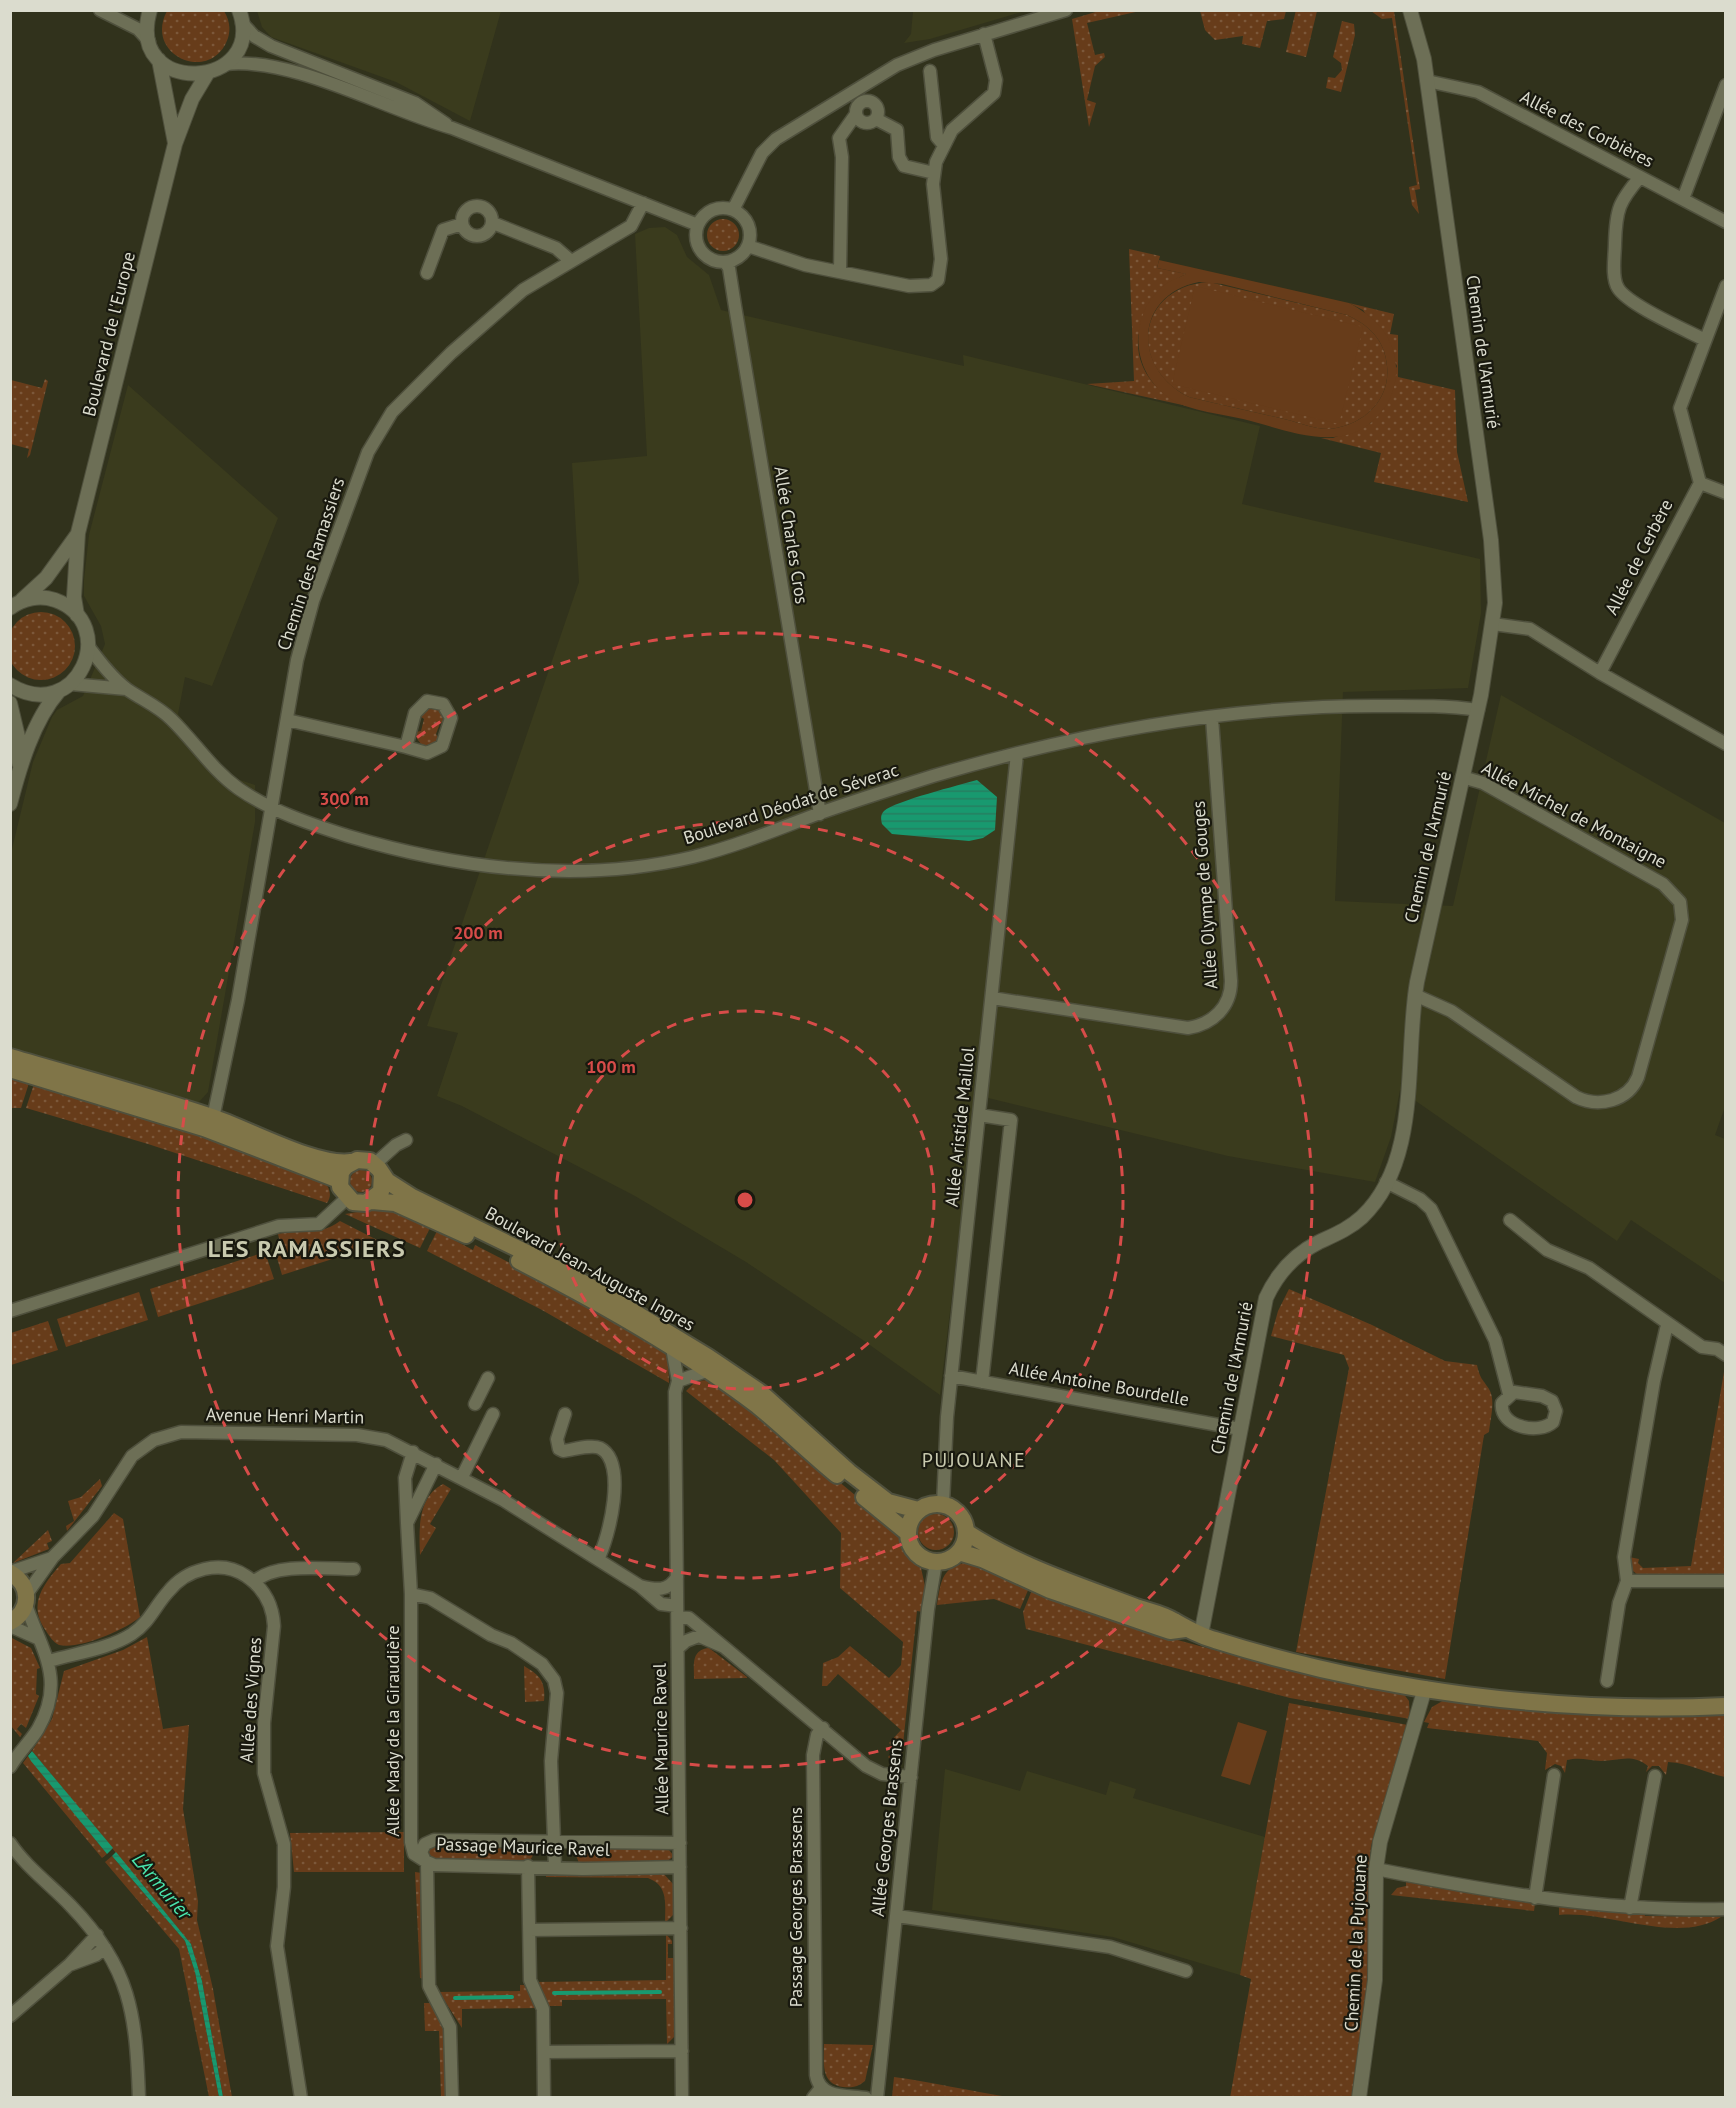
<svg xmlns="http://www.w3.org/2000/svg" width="1736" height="2108" viewBox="0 0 1736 2108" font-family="'PT Sans',sans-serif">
	<defs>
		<pattern id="grass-dots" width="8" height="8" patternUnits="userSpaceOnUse" patternTransform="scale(1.5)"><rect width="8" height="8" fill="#673c1a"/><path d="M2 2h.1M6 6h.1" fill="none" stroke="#7c583a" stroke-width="1.8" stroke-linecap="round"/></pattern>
		<pattern id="water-rules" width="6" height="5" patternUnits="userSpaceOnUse" patternTransform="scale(1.5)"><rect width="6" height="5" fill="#18996f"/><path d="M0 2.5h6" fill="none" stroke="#257f60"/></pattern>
	</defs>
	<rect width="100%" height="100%" fill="#31321c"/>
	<path fill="#3a3b1d" d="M257,11h244l-31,110 -74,-39 -125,-45 -9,-10z
		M913,11v-1l112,1 -95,28 -26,4 7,-9z
		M665,227l12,8 10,22 22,18 12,35 243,56 -1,-11 297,71 -18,78 238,55 1,54 -13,75 -125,4 -8,209 118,5 48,-211 224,128 1,281 -11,31 10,4v144l-94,-63 -14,21 -217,-151 -9,47 -16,45 -147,-26 -252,-61 -36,300 -80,-57 -114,-76 -111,-66 -173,-90 -25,-10 21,-63 -31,-7 152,-444 -7,-119 75,-7 -12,-222 14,-6z
		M128,385l150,133 -66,168 -27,-9 -7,37 37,45 19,19 21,7v37l-47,270 -9,10 -10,2 -178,-54v-197l22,-91 19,-45 5,-7 26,-14 22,-52 -4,-18 -17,-30v-16l5,-45z
		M945,1769l75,22 7,-20 79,24 4,-14 26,8 -3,9 132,39 -25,138 -127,-38 -181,-27z"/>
	<path fill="url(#grass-dots)" d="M1296,10l21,1 -11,46 -20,-5z
		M167,11h57c5,8 7,17 4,27 -16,47 -85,18 -61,-27z
		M1099,11h41l-53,12 8,32 9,-2 1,4 -10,9 -8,34 9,3 -7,24 -17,-108z
		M1200,11v-1l86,1 -2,8 -17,2 -7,27 -18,-4 1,-8 -28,4 -10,-10z
		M1371,11h23l26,178 -5,1 4,24 -7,-9 -3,-18 8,-2 -25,-167 -10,1z
		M1342,21l12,3 1,11 -14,57 -15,-4 2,-11 7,1 7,-8 -1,-7 -8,-6z
		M707 235a16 16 0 1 1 32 0a16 16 0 1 1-32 0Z
		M1129,249l31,7 -3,12 30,6c-24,10 -26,17 -38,39 -3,7 -11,17 -11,26 -2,32 21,57 49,67l-100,-22 47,-3z
		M1209,282l138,33c22,10 38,25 40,51 4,35 -26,61 -59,63 -13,0 -28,-6 -40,-9 -33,-8 -66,-15 -99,-23 -63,-31 -51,-111 20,-115z
		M1349,303l45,11 -4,20 8,1v42l57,13 2,62 11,50 -94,-20 7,-29 -60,-15h12l38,-15 26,-57 -34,-56z
		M45,379l3,2 -18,74 -3,3 2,-9 -18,-5v-64l31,8z
		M7 646a34 34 0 1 1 68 0a34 34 0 1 1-68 0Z
		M428,706l13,2 5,14 -6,1 -4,11 3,6 -10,7h-6l-7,-10v-5l5,-1 3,-12 -4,-3z
		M10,1078l19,5 -8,25h-10z
		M35,1081l164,50 126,51c5,7 7,14 2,21l-179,-59 -122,-36z
		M350 1181a11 11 0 1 1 22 0a11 11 0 1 1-22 0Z
		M388,1207l43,19 -11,22 -75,-34z
		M340,1221l43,22 -101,32 -7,-24 6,-3 -3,-14c25,-6 38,4 62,-13z
		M437,1231l36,19 2,-5 87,45 99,58 7,10 1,25 -127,-73 -115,-59z
		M265,1252l9,27 -116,38 -8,-28z
		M1289,1289l83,36 73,36 32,4c3,14 5,13 12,24 7,11 1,31 0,43l-5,3 -39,244 -149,-27 53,-284 -5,-13 -73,-19 7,-25z
		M139,1292l9,28 -82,27 -9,-28z
		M48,1321l10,29 -47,15v-32z
		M1725,1366v210l-87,-1 -5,-4 -4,-14 10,2 -1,4 5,5 48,-2z
		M709,1380l27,16 143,119 18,19 12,22 12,12 4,18 -2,26 -6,-1 -15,143 -7,10 -7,-7 7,-8 -6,-6 12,-13 -63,-56 -11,12h-5l1,-23 15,-6 12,-11 39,32 12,-13 2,-23 -63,-54 1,-55 -67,-73 -88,-69 10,-10z
		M100,1479l2,7 -35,45 -1,-5 8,-5 -6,-20 13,-4z
		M443,1484l8,5 -21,35 6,4 -16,27c-1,-24 -3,-58 23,-71z
		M114,1513l9,6 17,98c-15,13 -62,33 -81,28 -6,-3 -9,-8 -13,-14 -19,-27 -3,-46 15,-67l9,-1z
		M918 1532a18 18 0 1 1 36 0a18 18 0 1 1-36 0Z
		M48,1530l4,11 -5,2 2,6 -36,14z
		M971,1562l58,26 -9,21 -26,-10 -57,6c4,-25 5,-40 34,-43z
		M1032,1590c118,49 246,77 371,103l6,8 1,18 -120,-21 -264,-69 -3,-17z
		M10,1637l21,11 9,20 -3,1 -1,25 3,2 -13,32 -5,-4 -4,5 5,5 -2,3 -9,-11z
		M147,1637l16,92 26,-4 -6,84 15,92 -1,19 16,69 19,108h-9l-21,-116 -11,-37 -159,-193 20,-32 12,-48 59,-21z
		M709,1648l38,29v1l-53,1c0,-15 -3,-29 15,-31z
		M524,1666c16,9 22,16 20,35l-19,1z
		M1446,1699l279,14v64c-20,-4 -35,-14 -57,-15l-2,13 -7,-9h-7l-6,6 2,-6c-17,-13 -29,-5 -47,-5 -12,-1 -22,-4 -34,-1l-2,13 -4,-7 -6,-2 -10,6 2,-17 -9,-12 -111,-13 2,-5 -5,-1 8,-15z
		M1289,1703l119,22 -37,121 -3,33 2,101 -17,117 -123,1 21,-119 -11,-4z
		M28,1756l79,98 -5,4 -79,-95z
		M404,1832v40h-110l-4,-39z
		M431,1845h97l7,7 -6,10 -96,-2 -6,-11z
		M659,1847l10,3 5,6 -8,6 -87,1 -4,-10 6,-5z
		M112,1856l73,85 10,31 24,125h-10l-30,-148 -74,-87z
		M546,1870l116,2 13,14 1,26 -11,11c0,-19 4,-37 -17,-45l-102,-1z
		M415,1872l7,1 2,106 -4,-1z
		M1406,1882l129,22 -1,7 -143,-16 6,-7 9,-2z
		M1559,1907l85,6 1,3 76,1c-44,28 -114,-7 -162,-2z
		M666,1934l6,7v3h-4v14h8l1,76 -10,10 -1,-45 -104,1v6h-13l-13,-24 130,-2z
		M520,1985h4l13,23 -75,1v19l-23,-36 81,-1z
		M424,2003h7l15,26 1,68h-6l-2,-66h-14z
		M824,2044l49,1 -8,36c-7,6 -13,7 -22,6 -23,-3 -19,-25 -19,-43z
		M894,2077c39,5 75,14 114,20h-116z"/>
	<path fill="#673c1a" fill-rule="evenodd" d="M1159,260l190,43c27,14 49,37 47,71 -1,17 -8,32 -20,44 -36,37 -91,11 -133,1 -25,-6 -58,-8 -78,-24 -34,-27 -36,-79 -3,-108 7,-6 16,-9 24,-13l-29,-6zM1199,282l23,2 125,31c22,10 38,25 40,51 4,35 -26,61 -59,63 -13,0 -28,-6 -40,-9 -33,-8 -66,-15 -99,-23 -57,-28 -55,-102 10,-115z
		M1195,286l168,41 -24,97 -167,-40z
		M1238,1722l29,9 -17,54 -29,-9z"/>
	<path fill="url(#water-rules)" d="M977,780l20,17 -2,33 -12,8 -14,3 -77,-7 -10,-10c-1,-4 -2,-9 2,-13 11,-10 76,-26 93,-31z
		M32,1751l81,97 -6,6 -76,-93 -3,-5z
		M116,1852l75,92 11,37 21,116h-4l-24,-125 -10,-31 -73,-85z"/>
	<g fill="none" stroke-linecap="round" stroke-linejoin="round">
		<path stroke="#18996f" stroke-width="4" d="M554,1993l106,-1
			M455,1998l57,-1"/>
		<defs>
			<path id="minor" d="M100,10l38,19 11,12
				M242,23l12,13 17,10 144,57 31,21
				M226,64c68,-7 158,45 226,64l246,97
				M930,71l7,66 6,7
				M1427,81l51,11 248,130
				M856 112a11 11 0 1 1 22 0a11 11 0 1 1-22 0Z
				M876,119l21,11 2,27 5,9 30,7
				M1640,177c-21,25 -24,32 -25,66 0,13 -4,34 3,45 10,17 68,42 87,52
				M1683,199l43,-114
				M462 221a15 15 0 1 1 30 0a15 15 0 1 1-30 0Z
				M696 235a27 27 0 1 1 54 0a27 27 0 1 1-54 0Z
				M733,210l29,-57 14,-14 121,-74 37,-15 132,-40
				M493,223l63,25 15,13
				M748,246l57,19 104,21 22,-1 7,-5 3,-21 -8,-75 3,-22 16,-32 42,-37 2,-13 -12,-46
				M725,262l4,6 6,38 85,508
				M840,271l2,-114 -3,-19 17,-24
				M427,273l16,-43 19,-6
				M1700,483l-20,-75 46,-122
				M1700,483l26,10
				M1493,624l37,5 70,44 126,71
				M88,646c12,16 25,33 40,44 15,10 31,17 43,29 24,23 40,50 68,70 32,22 71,35 109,47 111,33 231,48 345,21 44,-11 85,-28 127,-44 37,-13 75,-25 113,-37 142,-42 293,-70 441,-70 34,0 69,-1 104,4
				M1600,673l100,-190
				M71,684l55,5
				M427,701l16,3 8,14 -9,28 -15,7 -21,-6 9,-34z
				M287,720l119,27
				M1415,995l36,16 125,86c23,11 52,4 62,-20l44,-157 -2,-18 -17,-18 -180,-101 -21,-6
				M992,998l196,30c25,-4 43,-21 43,-47l-19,-263
				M979,1115l32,5 -29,262
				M213,1118l25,-118 59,-340 16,-59 55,-149 24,-40 59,-59 72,-63 108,-64 12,-23
				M375,1164l21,-19 10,-5
				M1386,1182l34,17 11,10 64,131 14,54
				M1510,1220l37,30 42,18 80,56
				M10,1311l269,-85 40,-2 28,-26
				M672,1348l6,33 -3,11 7,706
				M1726,1355l-9,-6 -15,-2 -33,-23 -3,5 -12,52 -30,176 3,24h99
				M951,1376l289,53
				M678,1381l28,-10
				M1514,1392l28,4 10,5 4,10 -3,11c-14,13 -54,5 -51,-19z
				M475,1404l13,-26
				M565,1414l-8,25 2,10 4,2c10,-1 28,-7 37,-3 28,14 9,90 -2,111
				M413,1452l-8,26 2,45 29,-59
				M462,1477l31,-63
				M943,1504l4,-87 70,-663
				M407,1523l4,71 19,4 61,37 20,8 31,21 12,16 3,13 -6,68 4,106
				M10,1572l42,-14
				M677,1577c-9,15 -21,13 -37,9l21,18 16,2
				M254,1582c20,-20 73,-13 100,-13
				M411,1594v248l3,12 11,7
				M26,1595l27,-38 40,-41 39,-60 22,-16 27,-8 176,3 29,5 117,60 137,86
				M678,1617l11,1 35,29 -25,-11 -13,5 -8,7
				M10,1626l27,12
				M724,1647l142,119 16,8 29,3
				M49,1661c27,-8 60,-12 83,-27 17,-11 23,-28 36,-42 18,-23 53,-33 78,-16 18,12 27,29 28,50l-10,97v50l20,71v43l-7,59 24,152
				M1607,1681l12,-78 8,-22
				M823,1728l-6,7 -4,20 3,320c4,24 31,20 50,23
				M10,1767c8,-14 20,-25 28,-38 28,-49 4,-78 -12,-124
				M10,1843c16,24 41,42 61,63 60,62 65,108 68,192
				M680,1843l-246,-3 -9,4 -4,8 4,9 9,4 149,4 97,-2
				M427,1863l2,123 21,41 2,71
				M528,1866l2,114 13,29 1,89
				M1376,1869c116,23 231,43 350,40
				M1535,1898l19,-123
				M1630,1908l25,-132
				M897,1916l213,31 76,24
				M529,1930l152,-2
				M97,1935l-28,30 27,-10 9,-7
				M10,2016l59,-51
				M544,2052l138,-1
				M813,2098l8,-10
				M877,2098l51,-489 8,-47"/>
			<path id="tertiary" d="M150,10c-26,89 119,80 89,0
				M159,60l16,83
				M22,600l24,-22 31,-43
				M10,608c13,-10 30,-13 45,-8 67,24 22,126 -45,85
				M77,615l-3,-18 4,-64 97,-389 17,-45 15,-25
				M10,703l9,38v22
				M10,804c10,-38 23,-83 49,-113
				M1201,1635l65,-337c11,-24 29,-44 53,-56 15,-7 30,-13 43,-25 60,-57 42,-162 55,-235l64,-287 14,-92 -4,-63 -67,-481 -14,-49
				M1359,2098l16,-118 1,-111 4,-27 45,-154"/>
			<path id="secondary" d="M10,1057c68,20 136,38 202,60 36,12 104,50 139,45
				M10,1069l194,59 135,52
				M382,1174l-1,18 -15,11 -13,-1 -13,-15 1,-15 5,-6 11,-6 13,1 9,8 8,12 25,16 119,58 73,39 104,63 53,36 88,79 39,30 30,8
				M372,1201l23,2 71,32
				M519,1261c82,42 166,89 239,145 27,22 52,47 79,69
				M864,1497l44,36
				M908 1533a29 29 0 1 1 58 0a29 29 0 1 1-58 0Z
				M966,1532c52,34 112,53 170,75 12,4 27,7 38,14 14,8 26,15 41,19 162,51 340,74 511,66
				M959,1552l23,7 68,31 108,37 12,4 15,-2
				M10,1573c22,12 21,38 0,49"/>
		</defs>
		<use href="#minor" stroke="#4f503d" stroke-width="15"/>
		<use href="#tertiary" stroke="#4f503d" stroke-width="16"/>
		<use href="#secondary" stroke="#4f503d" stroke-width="20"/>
		<use href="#minor" stroke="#6d6f56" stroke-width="12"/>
		<use href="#tertiary" stroke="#6d6f56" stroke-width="14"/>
		<use href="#secondary" stroke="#807548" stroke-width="16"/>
	</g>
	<g fill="none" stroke="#d74c49" stroke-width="3" stroke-dasharray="10 8">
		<circle cx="745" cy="1200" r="189"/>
		<circle cx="745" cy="1200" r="378"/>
		<circle cx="745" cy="1200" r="567"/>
	</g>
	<g text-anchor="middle" stroke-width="4.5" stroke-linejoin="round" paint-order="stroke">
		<g font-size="18" fill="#dbdcce" stroke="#19190f">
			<text transform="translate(1587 129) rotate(27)" y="6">Allée des Corbières</text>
			<text transform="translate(109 334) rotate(-76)" y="6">Boulevard de l'Europe</text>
			<text transform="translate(1483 352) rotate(82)" y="6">Chemin de l'Armurié</text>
			<text transform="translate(791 535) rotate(81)" y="6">Allée Charles Cros</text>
			<text transform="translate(1639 557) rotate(-63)" y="6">Allée de Cerbère</text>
			<text transform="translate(311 564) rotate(-72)" y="6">Chemin des Ramassiers</text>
			<text transform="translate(791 804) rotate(-18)" y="6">Boulevard Déodat de Séverac</text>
			<text transform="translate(1574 815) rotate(28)" y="6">Allée Michel de Montaigne</text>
			<text transform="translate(1428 847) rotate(-77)" y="6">Chemin de l'Armurié</text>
			<text transform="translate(1205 895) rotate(-94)" y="6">Allée Olympe de Gouges</text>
			<text transform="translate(960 1127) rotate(-84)" y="6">Allée Aristide Maillol</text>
			<text transform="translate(590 1269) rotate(29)" y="6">Boulevard Jean-Auguste Ingres</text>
			<text transform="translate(1232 1378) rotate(-79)" y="6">Chemin de l'Armurié</text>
			<text transform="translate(1099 1384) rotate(10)" y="6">Allée Antoine Bourdelle</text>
			<text transform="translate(285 1416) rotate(1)" y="6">Avenue Henri Martin</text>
			<text transform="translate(251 1700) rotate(-86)" y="6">Allée des Vignes</text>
			<text transform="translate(393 1731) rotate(-90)" y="6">Allée Mady de la Giraudière</text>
			<text transform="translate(661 1739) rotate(-91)" y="6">Allée Maurice Ravel</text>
			<text transform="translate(887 1828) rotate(-84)" y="6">Allée Georges Brassens</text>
			<text transform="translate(523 1847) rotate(2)" y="6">Passage Maurice Ravel</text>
			<text transform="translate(796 1907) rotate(-90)" y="6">Passage Georges Brassens</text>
			<text transform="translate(1356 1943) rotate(-87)" y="6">Chemin de la Pujouane</text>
		</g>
		<g font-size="20" letter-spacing="1.5" fill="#c9caaf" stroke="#19190f">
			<text x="974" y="1467">PUJOUANE</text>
		</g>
		<g font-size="20" font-style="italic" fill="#49e5ad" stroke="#19190f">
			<text transform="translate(162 1886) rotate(50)" y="7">L'Armurier</text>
		</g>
		<g font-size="24" font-weight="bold" letter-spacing="1.5" fill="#c9caaf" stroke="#19190f">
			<text x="307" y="1257">LES RAMASSIERS</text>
		</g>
	</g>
	<circle cx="745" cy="1200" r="9" fill="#d74c49" stroke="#19190f" stroke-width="3"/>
	<g font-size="18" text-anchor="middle" font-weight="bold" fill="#d74c49" stroke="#19190f" stroke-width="4.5" stroke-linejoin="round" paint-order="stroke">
		<text x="344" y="805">300 m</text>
		<text x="478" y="939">200 m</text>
		<text x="611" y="1073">100 m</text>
	</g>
	<rect width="1736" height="2108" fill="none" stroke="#dbdcce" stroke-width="24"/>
</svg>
